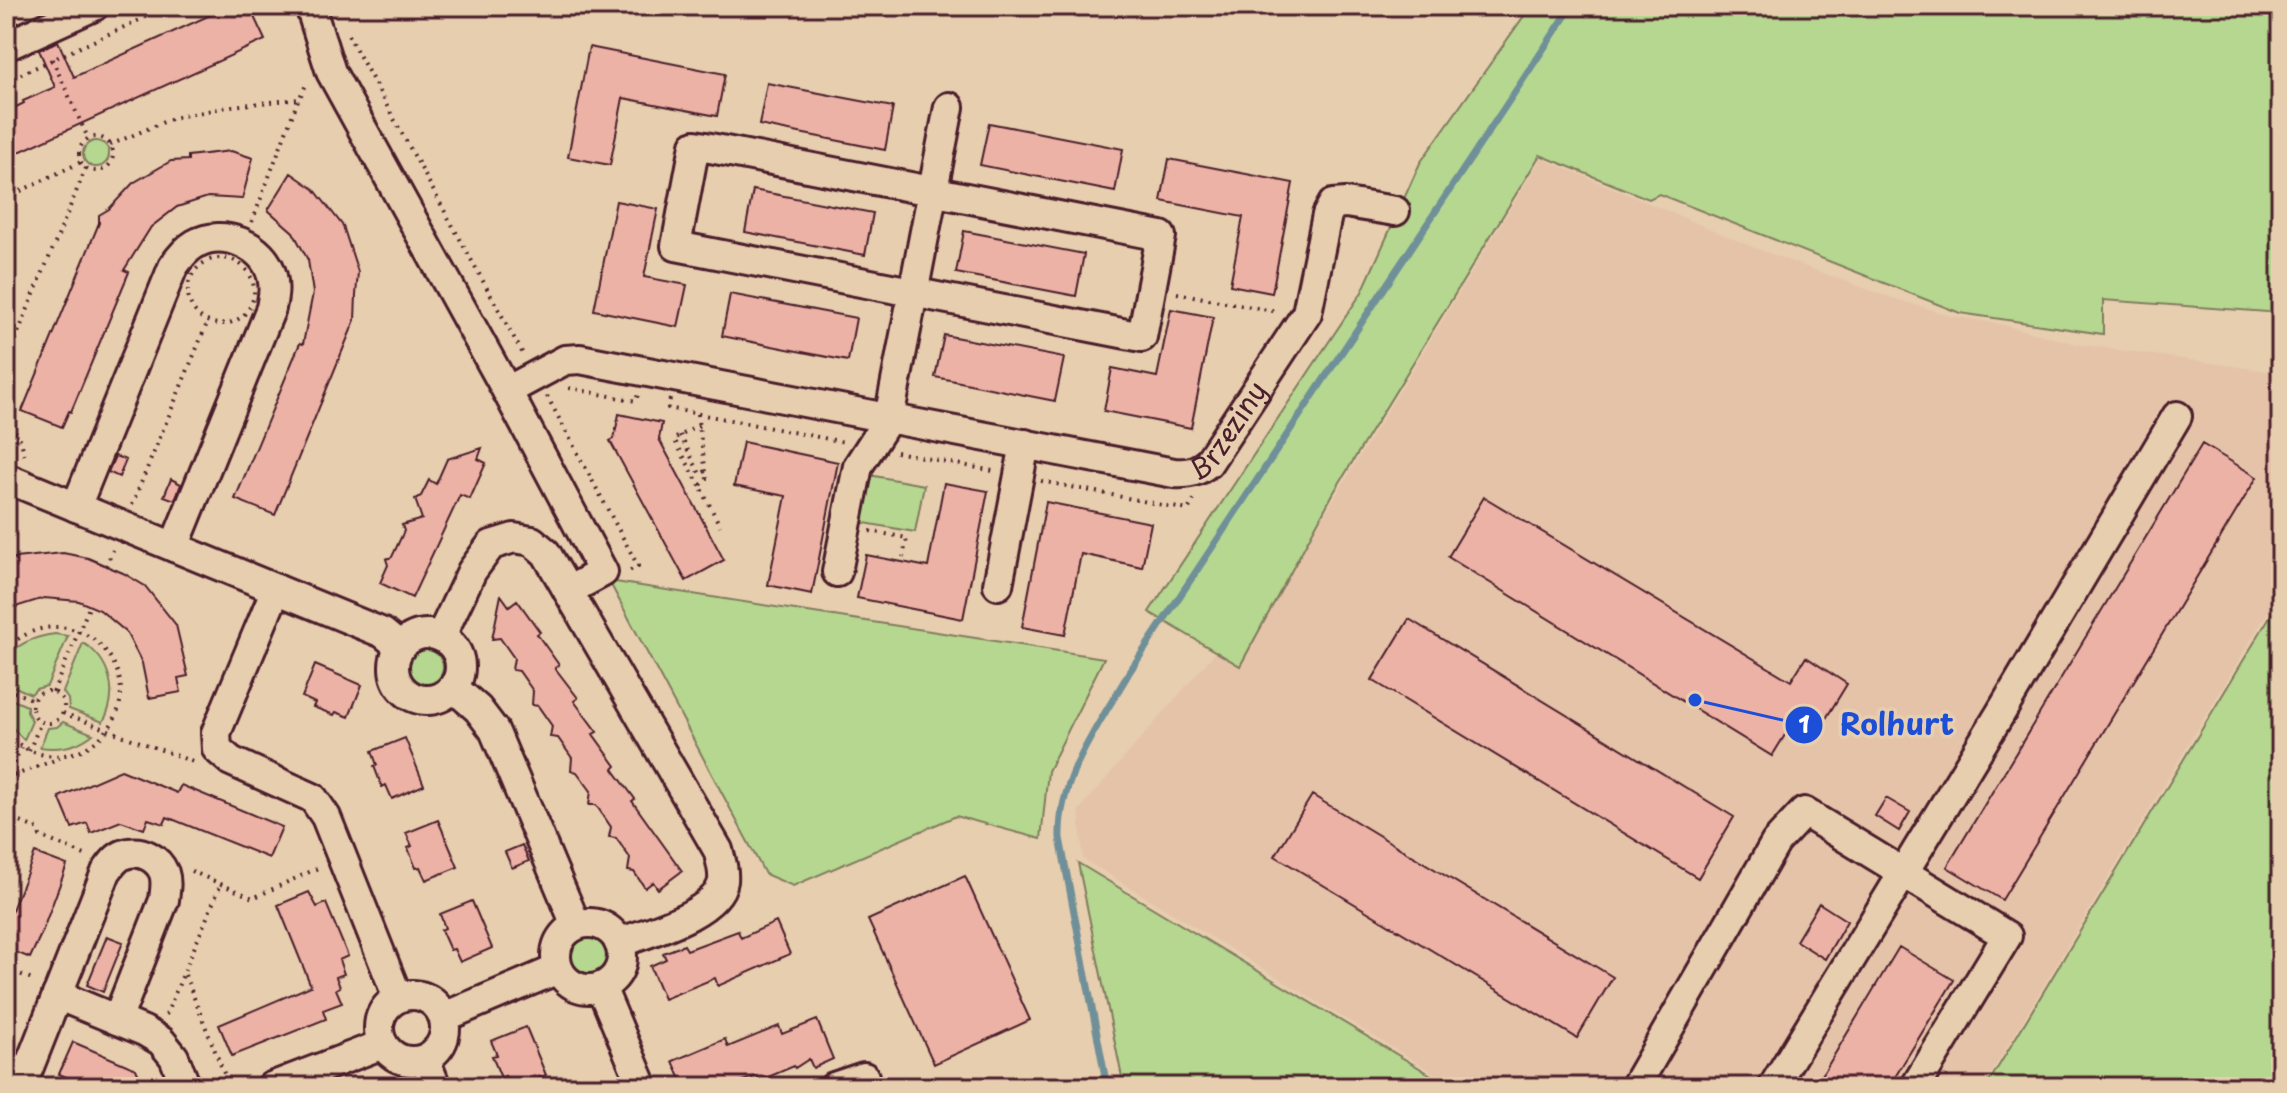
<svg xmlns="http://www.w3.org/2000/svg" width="2287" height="1093" viewBox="0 0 2287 1093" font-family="'Playpen Sans',sans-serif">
	<rect width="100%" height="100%" fill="#e7ceaf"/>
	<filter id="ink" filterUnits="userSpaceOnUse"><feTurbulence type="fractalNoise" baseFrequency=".0125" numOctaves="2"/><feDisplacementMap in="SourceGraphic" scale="16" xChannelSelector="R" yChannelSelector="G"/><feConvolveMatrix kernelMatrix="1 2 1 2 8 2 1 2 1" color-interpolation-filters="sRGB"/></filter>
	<g filter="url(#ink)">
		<path fill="#e5c3a9" d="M1541,158l219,92 120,44 71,22 44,7 82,21 204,29v217l-298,497h-526l-374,-228 -4,-49 220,-254z"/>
		<path fill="#b6d790" stroke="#807b5e" stroke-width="2" d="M1531,6h750v307l-178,-13v34l-143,-21 -301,-119 -10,5 -109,-44 -206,337 -94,174 -91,-54 213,-320 58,-129z
			M83 154a13 13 0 1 1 26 0a13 13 0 1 1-26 0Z
			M869,475l55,10 -9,47 -56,-10z
			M609,581l495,77 -56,113 -7,68 -85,-23 -163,70 -28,-12z
			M2281,598v489h-295z
			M55,634l13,2 -21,50 -11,3 -5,5 -25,-11c0,-6 -1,-15 0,-20 5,-19 32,-27 49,-29z
			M83,643c28,17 36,51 20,79l-34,-13 -1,-10 -5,-7z
			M409 667a17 17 0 1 1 34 0a17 17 0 1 1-34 0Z
			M6,697l21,9v6l5,9 -8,19 -18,-19z
			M63,722l30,12c-16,13 -33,16 -53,13l8,-19 9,-1z
			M1078,863l373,224h-327z
			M570 956a18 18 0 1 1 36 0a18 18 0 1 1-36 0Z"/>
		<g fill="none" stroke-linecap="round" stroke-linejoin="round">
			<path stroke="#709099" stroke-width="7" d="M1107,1087l-47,-249c-2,-61 41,-116 70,-167l442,-665"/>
		</g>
		<path fill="#ecb2a6" stroke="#4a1f2b" stroke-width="2" d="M230,6h19l16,34 -259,118v-46l18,-9 -1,-2 32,-14 -16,-37 19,-9 16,36z
			M589,47l136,27 -8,42 -94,-18 -13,67 -42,-8z
			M767,83l126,24 -8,43 -126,-25z
			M989,123l134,26 -8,43 -135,-27z
			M231,151l22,7 -11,41 -34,-2 -31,10 -26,20 -27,43 5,2 -58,140 -2,-1 -7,16 -40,-16 77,-188v-8l10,-6 24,-26 38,-22 17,-1v-4z
			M1169,159l124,24 -21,110 -42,-8 13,-68 -82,-16z
			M291,173l23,16 29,37 15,46 -2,23 -1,25 -80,195 -40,-16 65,-156 3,1 10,-51 -5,-33 -15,-28 -25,-22z
			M753,190l120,23 -8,42 -120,-23z
			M616,201l42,8 -14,68 43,8 -9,42 -84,-17z
			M964,231l120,23 -8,42 -120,-23z
			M730,294l126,24 -8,43 -126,-25z
			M1171,309l42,8 -22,111 -87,-17 8,-43 45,9z
			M944,335l120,23 -9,43 -120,-24z
			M619,414l43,9 -3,16 65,121 -38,21 -76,-140 4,-2z
			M743,442l95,20 -26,132 -44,-9 18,-89 -52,-10z
			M2202,444l55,33 -255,423 -55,-33z
			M482,448l-4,11 8,4 -16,36 -10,-4 -48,103 -32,-15 8,-18 -2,-6 6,-2 12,-26 -2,-6 20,-6 -7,-20 6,-3 8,-16 7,4 11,-25z
			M115,456l11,4 -7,17 -11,-5z
			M171,479l10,5 -6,16 -11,-4z
			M944,483l44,8 -25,128 -106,-21 9,-43 62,12z
			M1484,497l307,184 15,-24 41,27 -36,59 -23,-13 -16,26 -324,-199z
			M1046,502l105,21 -9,44 -61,-13 -16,81 -43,-8z
			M63,553l25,5 35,15 22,13 31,39 12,51 -10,2 3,14 -32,6 -7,-35 -16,-31 -26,-22 -21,-9 -35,-3 -38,12v-47l9,-5z
			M501,595l8,11 8,-6 23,32 -3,2 22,31 -4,3 23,30 -4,3 23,31 -4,2 23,32 -3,3 22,30 -3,2 50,70 -24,18 -5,-7 -8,6 -11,-16 -6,-1 2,-13 -14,-20 -7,-1 2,-10 -15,-22h-7l2,-14 -14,-19 -6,-2 1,-12 -14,-20 -8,-1 2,-11 -14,-20 -6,-1 1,-14 -14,-20 -7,-1 2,-12 -14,-20 -8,1z
			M1409,619l325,198 -36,61 -326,-198z
			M315,665l47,20 -13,32 -13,-5 -2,3 -21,-8 2,-4 -13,-6z
			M405,738l19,47 -32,14 -6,-14 -4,2 -8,-21 3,-1 -5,-14z
			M121,770l56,23 4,-8 101,42 -13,31 -102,-41 -3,7 -16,-5 -4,10 -23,-8 -30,12 -4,-10 -15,5 -13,-31z
			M1312,795l301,182 -36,61 -302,-182z
			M1886,798l24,14 -11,19 -24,-15z
			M438,820l20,47 -32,13 -6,-13 -4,1 -8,-20 4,-2 -6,-13z
			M522,845l7,16 -17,7 -7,-16z
			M35,853l32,12 -25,67 -12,26 -24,-10v-23z
			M965,876l65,144 -96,44 -66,-144z
			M309,892l8,15 9,-4 22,53 -9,4 5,14 -8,3 4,10 -4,2 6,14 -19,7 3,9 -94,37 -13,-31 92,-39 -33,-81z
			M472,901l20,47 -32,14 -6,-13 -4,1 -9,-20 4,-2 -5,-14z
			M1819,903l28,18 -22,38 -29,-18z
			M776,922l14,32 -72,32 -3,-8 -51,21 -14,-33 16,-7 -3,-6 21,-8 3,5 51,-19 3,7z
			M107,936l16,6 -20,50 -16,-7z
			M1899,947l55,33 -65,107h-74z
			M817,1020l16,39 -20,9 -4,-9 -14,9 -1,-2 -35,15 -2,-5 -32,11h-41l-11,-26 52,-22 3,8 51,-21 3,8z
			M526,1027l20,48 -29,12h-8l-4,-11 -4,2 -9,-22 5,-1 -6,-14z
			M73,1042l63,27 8,18h-54l-31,-13z"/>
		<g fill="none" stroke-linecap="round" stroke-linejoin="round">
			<defs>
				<g id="minor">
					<path d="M310,6l21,66 176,319 96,181 -35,19"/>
					<path d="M6,46l88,-40"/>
					<path d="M695,145l466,91 -19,101 -466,-91z"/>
					<path id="s1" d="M507,391l58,-31 15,-1 594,114c14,1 23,-1 34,-10l99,-150 20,-98 6,-11 13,-1 49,8"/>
					<path d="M6,478l377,155 17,14"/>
					<path d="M76,507l97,-240c6,-9 12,-17 22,-23 28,-16 69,1 77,32 3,12 1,21 -1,32l-97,239"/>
					<path d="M837,572l21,-106 31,-48 60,-311"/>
					<path d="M998,585l27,-141"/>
					<path d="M276,589l-60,144 1,16 14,12 82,37 13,19 72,181"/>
					<circle cx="427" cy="667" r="33"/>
					<path d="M441,636l31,-65 19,-26 23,-7 18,3 14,12 172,297c3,11 6,20 5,31 -6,33 -75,51 -104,62"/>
					<path d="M453,687l25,22 16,21 82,195"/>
					<circle cx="589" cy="956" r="33"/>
					<path d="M601,987l42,100"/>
					<circle cx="412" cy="1028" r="33"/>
					<path d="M57,995l87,36 17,10 13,16 12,30"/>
					<path d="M444,1017l114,-48"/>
					<path d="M425,1059l11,28"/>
					<path d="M21,1087l85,-215c5,-7 10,-15 19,-18 16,-5 33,4 39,19 3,9 1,18 0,27l-47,120"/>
					<path d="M271,1087l112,-43"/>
					<path d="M834,1087l30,-10"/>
					<path d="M1635,1087l141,-245 28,-30 203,124 -92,151"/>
					<path d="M1773,1087l227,-373 177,-298"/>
				</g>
			</defs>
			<use href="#minor" stroke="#4a1f2b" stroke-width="34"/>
			<path stroke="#4a1f2b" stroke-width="4" stroke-dasharray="2 6" stroke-linecap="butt" d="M348,35l175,319
				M52,59l36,79
				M6,81l164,-75
				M79 154a17 17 0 1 1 34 0a17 17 0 1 1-34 0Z
				M110,145l63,-27 59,-12 67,-7 8,-16
				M6,198l75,-36
				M252,222l46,-122
				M188 291a33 33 0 1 1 66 0a33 33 0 1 1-66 0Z
				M1177,293l101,19
				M6,362l80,-194
				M569,388l67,13 2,-7
				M547,396l91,170 -9,5
				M670,399l-2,9 176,34
				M697,414l10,65 -7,7 20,40
				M6,418l15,22 4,19
				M680,435l20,39 6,-3
				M896,452l97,19
				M1041,481l147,29 7,-12
				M700,486l-26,-47 26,-14
				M132,505l76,-184
				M870,531l37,7 -4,19
				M106,566l7,-16
				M6,650c15,-17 38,-26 61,-22 16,3 31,12 41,26 47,66 -45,140 -102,79
				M6,689l28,11
				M32 707a16 16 0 1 1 32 0a16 16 0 1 1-32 0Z
				M53,692l37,-87
				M63,713l133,50
				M21,747l-13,31 52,-20
				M29,751l12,-29
				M6,816l32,13 2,7 47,20
				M191,871l62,27 65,-30
				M6,969l29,11
				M185,975l44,111 -3,1
				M166,1015l55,-131"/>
			<use href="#minor" stroke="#e7ceaf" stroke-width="28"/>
		</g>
	</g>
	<g text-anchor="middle" stroke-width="7" stroke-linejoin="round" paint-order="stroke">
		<g font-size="28" fill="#4a1f2b" stroke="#e7ceaf">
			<text dy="10" stroke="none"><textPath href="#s1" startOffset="760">Brzeziny</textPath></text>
		</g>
	</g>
	<path fill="none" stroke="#1d4ed8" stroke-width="3" d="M1695 700L1804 725"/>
	<g fill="#1d4ed8" stroke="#e7ceaf" stroke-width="3">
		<circle cx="1695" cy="700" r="8"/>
		<circle cx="1804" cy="725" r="20"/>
	</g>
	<g font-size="24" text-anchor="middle" font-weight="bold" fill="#fff">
		<text x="1804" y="733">1</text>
	</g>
	<g font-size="30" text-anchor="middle" font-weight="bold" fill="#1d4ed8" stroke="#e7ceaf" stroke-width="7" stroke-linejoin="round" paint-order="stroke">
		<text x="1897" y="735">Rolhurt</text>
	</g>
	<rect width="2287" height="1093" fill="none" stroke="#e7ceaf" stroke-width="32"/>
	<rect x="16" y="16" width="2255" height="1061" fill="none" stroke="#4a1f2b" stroke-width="3" filter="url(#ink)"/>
</svg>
